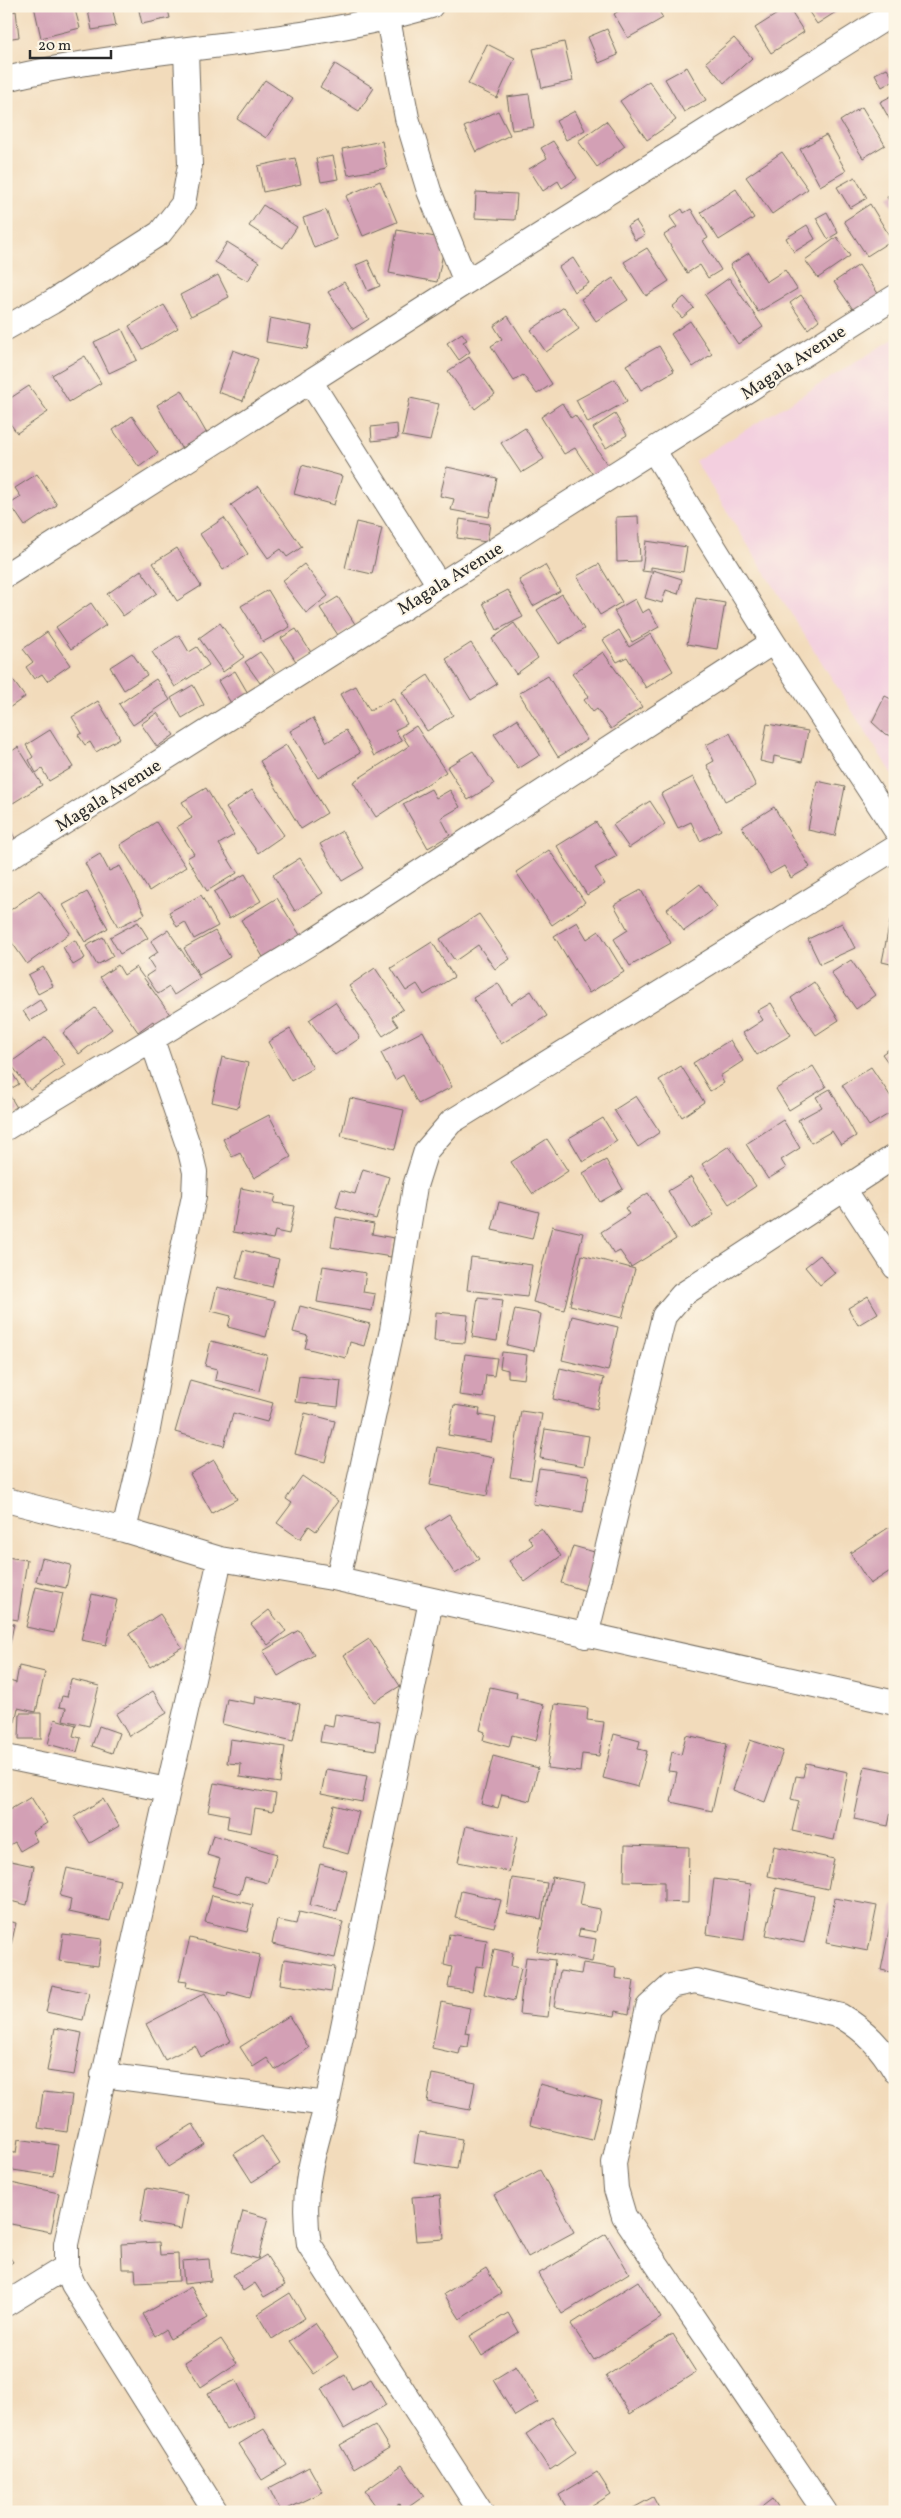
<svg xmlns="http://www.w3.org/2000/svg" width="901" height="2518" viewBox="0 0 901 2518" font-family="Vollkorn,serif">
	<rect width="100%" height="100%" fill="#fcf5e5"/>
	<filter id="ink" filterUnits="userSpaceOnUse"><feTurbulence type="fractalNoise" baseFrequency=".02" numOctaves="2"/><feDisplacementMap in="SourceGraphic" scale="10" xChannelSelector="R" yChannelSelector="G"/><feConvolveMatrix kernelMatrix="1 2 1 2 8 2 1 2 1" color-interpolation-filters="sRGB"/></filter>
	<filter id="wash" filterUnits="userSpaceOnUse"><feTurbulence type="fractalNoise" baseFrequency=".0096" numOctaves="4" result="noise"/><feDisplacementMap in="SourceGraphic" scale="20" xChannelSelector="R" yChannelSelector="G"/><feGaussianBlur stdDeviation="1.12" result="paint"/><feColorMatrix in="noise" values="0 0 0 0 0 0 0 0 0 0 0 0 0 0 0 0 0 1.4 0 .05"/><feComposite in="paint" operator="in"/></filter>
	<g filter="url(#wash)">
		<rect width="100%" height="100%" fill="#f2dbbb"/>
		<path fill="#f3cfdf" d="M895,338v441l-200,-318z"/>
		<g id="blocks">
			<path fill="#d3a0b5" d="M34,6h40l6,22 -39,10z
				M87,6h25l4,20 -24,4z
				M138,6h29l3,12 -28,6z
				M627,6h29l7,12 -35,20 -14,-24z
				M805,6h31l3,4 -22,14z
				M788,7l16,25 -33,21 -16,-25z
				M16,11l3,26 -13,2v-26z
				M607,29l11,26 -19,8 -11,-26z
				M734,38l18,20 -28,25 -18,-21z
				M564,42l9,39 -31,7 -9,-39z
				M487,44l28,14 -18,40 -29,-14z
				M335,64l39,24 -15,23 -39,-24z
				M687,67l19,33 -22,12 -19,-33z
				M887,68l7,12 -12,7 -7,-13z
				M265,80l28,19 -27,39 -29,-19z
				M649,81l27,39 -29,20 -27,-39z
				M529,94l5,33 -22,3 -5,-33z
				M895,94v35l-15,-27z
				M862,107l23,38 -22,13 -23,-37z
				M498,111l12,24 -34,17 -12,-25z
				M575,111l10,19 -19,10 -10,-19z
				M606,121l19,25 -28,21 -19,-26z
				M826,135l20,36 -26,15 -20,-37z
				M382,141l5,27 -39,7 -6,-26z
				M553,141l24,37 -15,10 -4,-7 -15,10 -14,-22 18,-11 -6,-10z
				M782,152l26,37 -36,25 -26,-37z
				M333,156l5,23 -17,3 -5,-23z
				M295,158l6,26 -38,8 -5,-26z
				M855,177l12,21 -17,10 -13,-21z
				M380,181l17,41 -34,14 -17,-40z
				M736,189l18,29 -35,22 -18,-28z
				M476,192l41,2 -2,26 -40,-2z
				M895,193v18l-8,-14z
				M870,204l22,36 -25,16 -23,-35z
				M263,205l34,22 -14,21 -34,-22z
				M682,209l2,4 7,-4 17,29 -5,3 18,29 -13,8 -8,-13 -13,8 -23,-38 13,-8 -7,-10z
				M326,210l11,29 -23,9 -11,-30z
				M827,212l11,21 -10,6 -12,-21z
				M636,221l9,14 -10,5 -8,-14z
				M807,225l8,14 -21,13 -8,-14z
				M397,230l49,9 -9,43 -48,-9z
				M837,237l13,19 -32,22 -13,-18z
				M227,242l32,20 -11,19 -33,-19z
				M647,248l22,33 -23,15 -22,-34z
				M749,253l17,29 19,-12 12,19 -39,23 -28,-47z
				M573,258l16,25 -15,9 -15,-25z
				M368,260l12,26 -12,5 -12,-26z
				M859,265l22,33 -24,17 -23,-33z
				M218,275l11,22 -38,19 -11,-21z
				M613,278l15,22 -32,21 -15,-22z
				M729,278l34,49 -25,17 -33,-49z
				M344,282l25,37 -16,10 -25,-37z
				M801,295l18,25 -11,9 -18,-26z
				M684,297l10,11 -12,10 -10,-11z
				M164,305l14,23 -35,21 -14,-23z
				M564,307l15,22 -33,23 -15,-22z
				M508,316l44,68 -15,10 -14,-19 -9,6 -23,-35 11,-7 -8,-13z
				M270,318l42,8 -5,23 -41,-7z
				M690,321l22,33 -19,13 -22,-33z
				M122,329l15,31 -28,13 -15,-31z
				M462,333l5,7 -4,2 7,10 -11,8 -12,-17z
				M659,346l15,25 -33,19 -15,-25z
				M233,350l25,9 -15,42 -25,-9z
				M85,356l16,27 -32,19 -17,-27z
				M469,357l26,37 -20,15 -27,-38z
				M615,379l12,22 -39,22 -12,-23z
				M29,386l19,26 -31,21 -11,-15v-17z
				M182,390l25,44 -26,14 -24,-43z
				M410,398l29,6 -9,37 -28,-5z
				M562,403l9,15 4,-3 35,54 -15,9 -20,-30 -11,6 -23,-37z
				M615,414l12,21 -21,13 -13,-20z
				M132,416l26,37 -19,14 -26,-37z
				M397,424l1,14 -26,3 -1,-14z
				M525,428l19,31 -23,14 -20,-30z
				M302,465l40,11 -8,29 -40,-11z
				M447,467l50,11 -8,39 -38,-7 3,-11 -14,-3z
				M37,474l20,31 -32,21 -15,-22 11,-7 -6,-9z
				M259,486l43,61 -15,10 -6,-8 -13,9 -37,-53z
				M638,516l2,45 -23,1 -1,-45z
				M224,518l24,36 -25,16 -23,-36z
				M460,519l30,5 -3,18 -30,-4z
				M356,522l26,6 -10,46 -27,-6z
				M646,541l41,6 -4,25 -32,-5v5l-9,-1z
				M177,548l24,38 -24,15 -24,-38z
				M304,564l24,32 -22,17 -24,-32z
				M599,564l23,38 -22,13 -23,-39z
				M545,565l15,26 -27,15 -14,-26z
				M141,570l16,23 -34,23 -16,-22z
				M653,570l29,9 -4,15 -12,-4 -4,13 -17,-5z
				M268,590l22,37 -27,15 -22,-36z
				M508,590l15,27 -26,13 -14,-27z
				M562,594l22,35 -25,15 -22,-34z
				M338,597l17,27 -17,11 -18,-27z
				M696,598l29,5 -8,46 -30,-5z
				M635,599l7,14 7,-4 10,18 -27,15 -18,-31z
				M91,603l15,22 -35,24 -15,-22z
				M220,623l24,34 -21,15 -24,-34z
				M514,623l24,35 -22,16 -24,-35z
				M296,629l16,25 -15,9 -16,-25z
				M619,630l10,17 22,-13 22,37 -27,17 -19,-31 -10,5 -14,-22z
				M47,632l23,33 -23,16 -5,-7 -8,5 -8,-12 7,-5 -10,-13z
				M179,635l10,17 8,-5 12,18 -34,22 -23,-35z
				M471,643l26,41 -26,16 -25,-41z
				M260,652l15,20 -15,11 -15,-21z
				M603,652l39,55 -31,22 -14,-20 -4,3 -9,-12 5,-4 -17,-22z
				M132,653l15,22 -23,15 -14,-23z
				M6,671l19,26 -19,13z
				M235,671l14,24 -17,10 -14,-24z
				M428,675l25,40 -26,16 -25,-39z
				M548,676l39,64 -29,17 -39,-64z
				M156,679l14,21 -37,25 -14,-21z
				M193,685l11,20 -22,13 -11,-20z
				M356,686l14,25 23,-13 14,26 -12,6 7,11 -28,15 -34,-62z
				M885,696l10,5v36l-10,-3 -13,-12z
				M98,701l22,37 -24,14 -6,-10 -5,3 -7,-10 4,-2 -10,-16z
				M157,713l17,22 -17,12 -16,-23z
				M313,718l14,24 19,-12 14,23 -42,25 -28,-47z
				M517,719l23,36 -22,14 -24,-35z
				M767,724l41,7 -6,31 -28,-6 -1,8 -13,-3z
				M416,726l30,46 -70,45 -23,-35 56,-36 -7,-11z
				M50,730l23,37 -24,14 -7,-12 -6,4 -7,-13 4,-3 -7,-12z
				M730,733l26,53 -31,15 -18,-36 7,-4 -8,-16z
				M286,745l41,68 -26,16 -41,-68z
				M18,747l24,38 -29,18 -7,-12v-36z
				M473,751l21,33 -26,16 -21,-33z
				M693,777l28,53 -21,11 -9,-19 -13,6 -17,-34z
				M817,781l28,6 -10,49 -27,-6z
				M206,788l28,47 -15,9 18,29 -30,18 -20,-33 7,-4 -17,-27 15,-9 -10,-16z
				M431,789l5,9 14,-8 10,17 -19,11 9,17 -22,13 -25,-44z
				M252,790l32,45 -26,18 -32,-45z
				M650,801l15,23 -36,24 -16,-23z
				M774,807l36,60 -19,11 -7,-12 -14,8 -28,-47z
				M6,822l10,18 -10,5z
				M156,822l30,45 -37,24 -29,-46z
				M596,822l21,34 -22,12 10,16 -18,11 -30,-49z
				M342,831l22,37 -22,13 -22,-37z
				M549,850l36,52 -33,23 -36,-53z
				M100,854l9,17 11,-5 25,48 -27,13 -33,-64z
				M300,858l23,35 -28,18 -22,-36z
				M245,874l16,27 -32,18 -15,-27z
				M700,884l17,23 -33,24 -17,-22z
				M39,890l31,43 -43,31 -21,-30v-21z
				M641,890l30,53 -41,23 -16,-27 14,-9 -14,-25z
				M87,892l21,36 -23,14 -22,-37z
				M201,895l17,31 -24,13 -9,-17 -8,5 -8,-15z
				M277,898l23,37 -37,22 -22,-37z
				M479,914l31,45 -15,10 -17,-24 -23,16 -15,-22z
				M890,921l5,1v43l-13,-3z
				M138,922l10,16 -28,16 -10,-17z
				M577,922l10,17 12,-8 25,41 -35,21 -35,-57z
				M842,923l13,25 -35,16 -12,-25z
				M168,930l32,48 -26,17 -5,-8 -11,7 -12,-18 9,-6 -7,-11 10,-7 -7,-11z
				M215,931l15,26 -31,18 -15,-27z
				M103,937l10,19 -16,9 -11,-19z
				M75,940l10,18 -12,7 -10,-18z
				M432,942l22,35 -30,18 -7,-11 -11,7 -15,-23z
				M851,960l24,35 -19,14 -25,-36z
				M118,965l6,10 12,-8 35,49 -15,10 -3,-5 -15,11 -38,-55z
				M43,967l10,19 -15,8 -10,-19z
				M375,968l28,41 -11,8 6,9 -15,10 -34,-50z
				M814,982l25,38 -23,15 -25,-37z
				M498,983l13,21 20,-13 16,25 -46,28 -28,-46z
				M40,1000l7,11 -17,10 -7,-10z
				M335,1002l25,36 -25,17 -26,-35z
				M771,1003l20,32 -34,20 -14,-22 20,-13 -6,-9z
				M95,1008l17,21 -33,25 -16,-21z
				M290,1029l23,39 -22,13 -23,-39z
				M423,1031l29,56 -34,17 -15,-29 -8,5 -14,-27z
				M46,1037l19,28 -35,25 -20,-27z
				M730,1040l13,21 -23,15 4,7 -14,8 -17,-28z
				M895,1045v36l-5,-6 5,-3 -13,-18z
				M222,1057l26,6 -10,45 -26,-6z
				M6,1063l13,21 -12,7 12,20 -13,8z
				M681,1066l23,36 -22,15 -23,-37z
				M813,1066l13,21 -37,23 -13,-21z
				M871,1067l24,36v7l-26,16 -27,-41z
				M830,1089l26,47 -15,9 -9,-14 -21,12 -13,-23 24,-13 -6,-10z
				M636,1096l24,36 -22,15 -24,-37z
				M350,1098l54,12 -9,39 -54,-13z
				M269,1115l22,42 -37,21 -14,-25 -8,4 -9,-18z
				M603,1118l14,23 -34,21 -14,-24z
				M783,1120l17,28 -19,12 5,8 -18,11 -22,-35z
				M547,1139l21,32 -35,23 -22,-32z
				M729,1146l27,40 -27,18 -27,-40z
				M606,1160l17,29 -23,13 -17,-29z
				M363,1169l26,8 -13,42 -40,-12 5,-17 14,4z
				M691,1177l23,38 -23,14 -23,-38z
				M241,1188l35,7 -2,8 21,3 -6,28 -14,-3 -2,8 -40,-7z
				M648,1193l28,46 -45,28 -11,-16 -6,3 -13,-22 28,-18 -4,-6z
				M499,1202l40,10 -7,27 -40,-9z
				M336,1217l38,7 -2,10 22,4 -3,19 -60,-10z
				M552,1226l31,7 -19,77 -31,-8z
				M243,1250l36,9 -7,28 -36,-9z
				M582,1255l53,14 -13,49 -52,-13z
				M820,1255l15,18 -15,12 -15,-18z
				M471,1257l61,8 -5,32 -60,-7z
				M323,1266l43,7 -3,19 12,2 -3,17 -55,-9z
				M217,1287l58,14 -9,36 -38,-10 3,-11 -20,-5z
				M868,1296l10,17 -20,12 -10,-17z
				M478,1297l25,3 -6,41 -25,-4z
				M300,1306l70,18 -6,22 -14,-4 -4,16 -41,-10 3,-12 -15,-4z
				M515,1309l26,5 -7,37 -27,-6z
				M436,1312l32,3 -3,28 -31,-2z
				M572,1316l46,11 -10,44 -46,-11z
				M211,1341l56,14 -8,36 -44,-11 2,-11 -12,-3z
				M502,1352l25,3 -3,24 -16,-2v-7l-8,-2z
				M465,1354l32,4 -3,18 -8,-1 -3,23 -24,-3z
				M560,1368l44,10 -7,31 -44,-10z
				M299,1376l42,5 -3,26 -43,-5z
				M190,1380l83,23 -6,19 -34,-9 -9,33 -49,-14z
				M454,1405l26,4 -1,6 17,3 -5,24 -43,-7z
				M521,1411l21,3 -11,66 -21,-3z
				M305,1413l30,8 -10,41 -30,-8z
				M545,1429l44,7 -5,30 -44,-8z
				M437,1447l57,11 -7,38 -57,-11z
				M214,1460l23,39 -25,14 -22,-39z
				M539,1468l50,7 -6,37 -50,-8z
				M302,1476l36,25 -22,30 -7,-5 -9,13 -23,-16 15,-20 -6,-4z
				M449,1514l30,45 -24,15 -30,-45z
				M891,1526l4,6v36l-25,16 -20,-31z
				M541,1528l20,28 -36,26 -16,-21 24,-17 -5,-7z
				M573,1546l25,7 -12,38 -25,-8z
				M6,1557l21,3 -9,60 -12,-2z
				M42,1558l29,7 -5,23 -30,-7z
				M36,1587l27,6 -9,40 -28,-6z
				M92,1594l25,6 -11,45 -25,-5z
				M269,1610l17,21 -18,14 -17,-21z
				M160,1614l22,33 -32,20 -21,-33z
				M6,1622l8,2 -5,24 -3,-1z
				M299,1630l15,25 -36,21 -15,-25z
				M369,1639l31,47 -26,16 -30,-47z
				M19,1666l26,6 -9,40 -18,-4 -3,14 -9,-2v-40l10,3z
				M71,1679l28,7 -10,40 -26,-6 3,-12 -7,-1 3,-11 5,1z
				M490,1687l27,6 -1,5 28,7 -8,36 -24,-6 -3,12 -26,-7 2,-8 -5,-2z
				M153,1691l14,22 -38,23 -13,-22z
				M256,1696l44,8 -7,37 -71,-17 5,-25 28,5z
				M555,1704l33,4 -1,12 17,2 -5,34 -17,-2 -2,18 -33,-4z
				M20,1713h21v26h-22z
				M335,1714l45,7 -4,29 -56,-8 3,-17 10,2z
				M55,1719l21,6 -3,11 8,2 -4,14 -29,-8z
				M99,1726l20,7 -7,20 -20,-7z
				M614,1734l26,7 -2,8 9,2 -9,36 -35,-9z
				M686,1735l41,9 -15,67 -41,-9 6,-30 -9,-1 4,-19 9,3z
				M230,1739l55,8 -5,36 -40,-6 1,-13 -14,-1z
				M750,1740l33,11 -18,51 -32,-12z
				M493,1756l45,12 -8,33 -28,-7 -4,14 -17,-4z
				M806,1763l42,9 -14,68 -42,-9 7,-30 -8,-2 5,-23 7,1z
				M865,1766l30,6v21l-7,33 -34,-7z
				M326,1769l41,7 -5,26 -41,-8z
				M214,1783l62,11 -3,17 -18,-3 -4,25 -24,-5 2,-13 -21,-4z
				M31,1797l16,26 -15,9 5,9 -17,10 -5,-9 -9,5v-35z
				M103,1799l16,27 -29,17 -16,-26z
				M334,1805l25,7 -11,42 -25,-7z
				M466,1826l51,11 -8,35 -51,-10z
				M213,1835l64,19 -9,29 -23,-6 -5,17 -28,-8 8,-27 -13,-4z
				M625,1845l64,2 -1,56 -24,-1v-20l-40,-1z
				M774,1846l60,13 -6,30 -60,-13z
				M6,1860l28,6 -7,39 -21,-5z
				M320,1864l27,7 -10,40 -27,-6z
				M67,1868l53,12 -10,41 -41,-9 2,-13 -11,-3z
				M552,1877l32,6 -4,22 20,4 -4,23 -16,-3 -2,7 18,3 -4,23 -55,-11z
				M512,1878l35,5 -6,36 -34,-6z
				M714,1879l37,5 -7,56 -37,-6z
				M776,1888l38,8 -10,47 -38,-8z
				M461,1891l40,9 -7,27 -39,-9z
				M212,1895l41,10 -6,27 -42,-10z
				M835,1898l42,8 -9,45 -42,-8z
				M894,1905h1v68l-14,-3z
				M299,1912l44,10 -8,36 -63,-14 5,-24 19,4z
				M6,1921l10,2 -7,31 -3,-1z
				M63,1934l39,5 -4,27 -39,-5z
				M449,1934l38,6 -4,27 -7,-1 -4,25 -24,-4 4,-20 -8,-2z
				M190,1938l70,17 -10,43 -22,-6 -1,4 -41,-9 1,-5 -8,-1z
				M494,1949l19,4 -2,13 10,2 -7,33 -30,-7z
				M526,1957l29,3 -7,57 -29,-3z
				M284,1959l51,8 -4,25 -51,-8z
				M583,1963l33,5 -1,10 19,3 -5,33 -13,-3 -1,5 -61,-9 6,-36 21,3z
				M52,1985l37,8 -6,27 -37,-8z
				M205,1993l26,48 -30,16 -6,-12 -30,15 -19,-36z
				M441,2002l29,6 -5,25 5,1 -2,13 -7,-1 -2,8 -27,-6z
				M289,2016l20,32 -34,22 -8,-12 -14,9 -13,-20z
				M55,2028l27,5 -8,42 -27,-4z
				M432,2074l43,8 -5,28 -43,-8z
				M540,2084l62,16 -10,40 -62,-15z
				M43,2092l29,3 -5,37 -29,-4z
				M193,2124l12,20 -37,23 -12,-20z
				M419,2132l43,7 -5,30 -43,-7z
				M262,2136l18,28 -28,18 -18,-28z
				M18,2139l40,6 -5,31 -47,-7v-17l10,1z
				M540,2170l34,62 -46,25 -34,-62z
				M6,2182l53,11 -8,39 -45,-9z
				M146,2188l41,7 -6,34 -41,-7z
				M440,2195l4,44 -28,2 -4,-44z
				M243,2211l25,7 -10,41 -26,-7z
				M606,2234l23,39 -67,41 -24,-40z
				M159,2242l1,13 18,-1 1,27 -43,2 -1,-14h-13l-1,-25z
				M6,2252l7,10 -7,5z
				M266,2255l19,30 -21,12 -9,-14 -12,8 -10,-16z
				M209,2259l2,22 -27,3 -2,-23z
				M486,2268l15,25 -41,26 -16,-25z
				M638,2281l23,37 -67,42 -23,-36z
				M191,2287l17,31 -38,21 -5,-9 -10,6 -12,-22z
				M290,2293l15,25 -33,21 -15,-25z
				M508,2313l11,19 -37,24 -12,-20z
				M315,2323l23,34 -24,17 -24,-33z
				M672,2334l24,38 -66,42 -24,-38z
				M221,2339l16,24 -36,24 -16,-25z
				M516,2366l22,36 -23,14 -22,-36z
				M345,2375l7,14 19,-10 15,26 -42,24 -23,-40z
				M236,2380l18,37 -28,13 -18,-37z
				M552,2417l24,35 -26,18 -24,-36z
				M375,2425l14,23 -35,21 -14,-24z
				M264,2429l23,36 -25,15 -23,-36z
				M402,2465l22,31 -21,15 -4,-7 -12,8h-7l-15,-21z
				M309,2467l14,25 -42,20 -12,-24z
				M597,2472l14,22 -28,18h-14l-10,-17z
				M653,2497l8,15h-35z
				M772,2499l9,13h-26z"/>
		</g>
	</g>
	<g filter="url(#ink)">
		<use href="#blocks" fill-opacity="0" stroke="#71695d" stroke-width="1"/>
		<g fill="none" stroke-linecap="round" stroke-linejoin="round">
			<defs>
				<path id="minor" d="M388,19l19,99 22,73 37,91
					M6,79c140,-34 287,-32 425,-73
					M6,328l46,-26 108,-69 23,-29 7,-39 -4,-114
					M310,381l129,204
					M654,451l119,191 122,187
					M6,575l460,-293 429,-270
					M6,859l889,-562
					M6,1128l306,-186 461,-300
					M844,1189l51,78
					M6,1500l118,30 96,29 118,20 557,124
					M124,1530l23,-96 24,-129 23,-109 1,-24 -5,-21 -38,-111
					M338,1579l54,-249 23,-144 11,-35 25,-29 444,-274
					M431,1601l-104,503c-14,51 -27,86 -18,140l172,268
					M586,1636l78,-320 18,-21 213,-139
					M6,1757l161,33
					M103,2075l224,29
					M6,2304l60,-37
					M216,2512l-143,-228 -7,-17v-23l154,-685
					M825,2512l-201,-296 -8,-27 -2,-26 34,-156 23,-21 24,-5 146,35c25,15 40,31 54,55"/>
			</defs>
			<use href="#minor" stroke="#71695d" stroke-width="26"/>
			<use href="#minor" stroke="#fff" stroke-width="24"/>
		</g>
	</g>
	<g text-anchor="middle" stroke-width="4" stroke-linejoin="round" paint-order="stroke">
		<g font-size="18" fill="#2b2b2b" stroke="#fcf5e5">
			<text transform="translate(793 362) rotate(-33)" y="6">Magala Avenue</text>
			<text transform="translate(450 578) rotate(-32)" y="6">Magala Avenue</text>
			<text transform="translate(108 795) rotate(-32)" y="6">Magala Avenue</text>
		</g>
	</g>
	<rect width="901" height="2518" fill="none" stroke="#fcf5e5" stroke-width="25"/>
	<path d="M30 50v8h81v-8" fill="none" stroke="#2b2b2b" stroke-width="2.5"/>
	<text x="38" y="50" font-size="15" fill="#2b2b2b" stroke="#fcf5e5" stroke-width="4" paint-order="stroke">20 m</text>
</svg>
